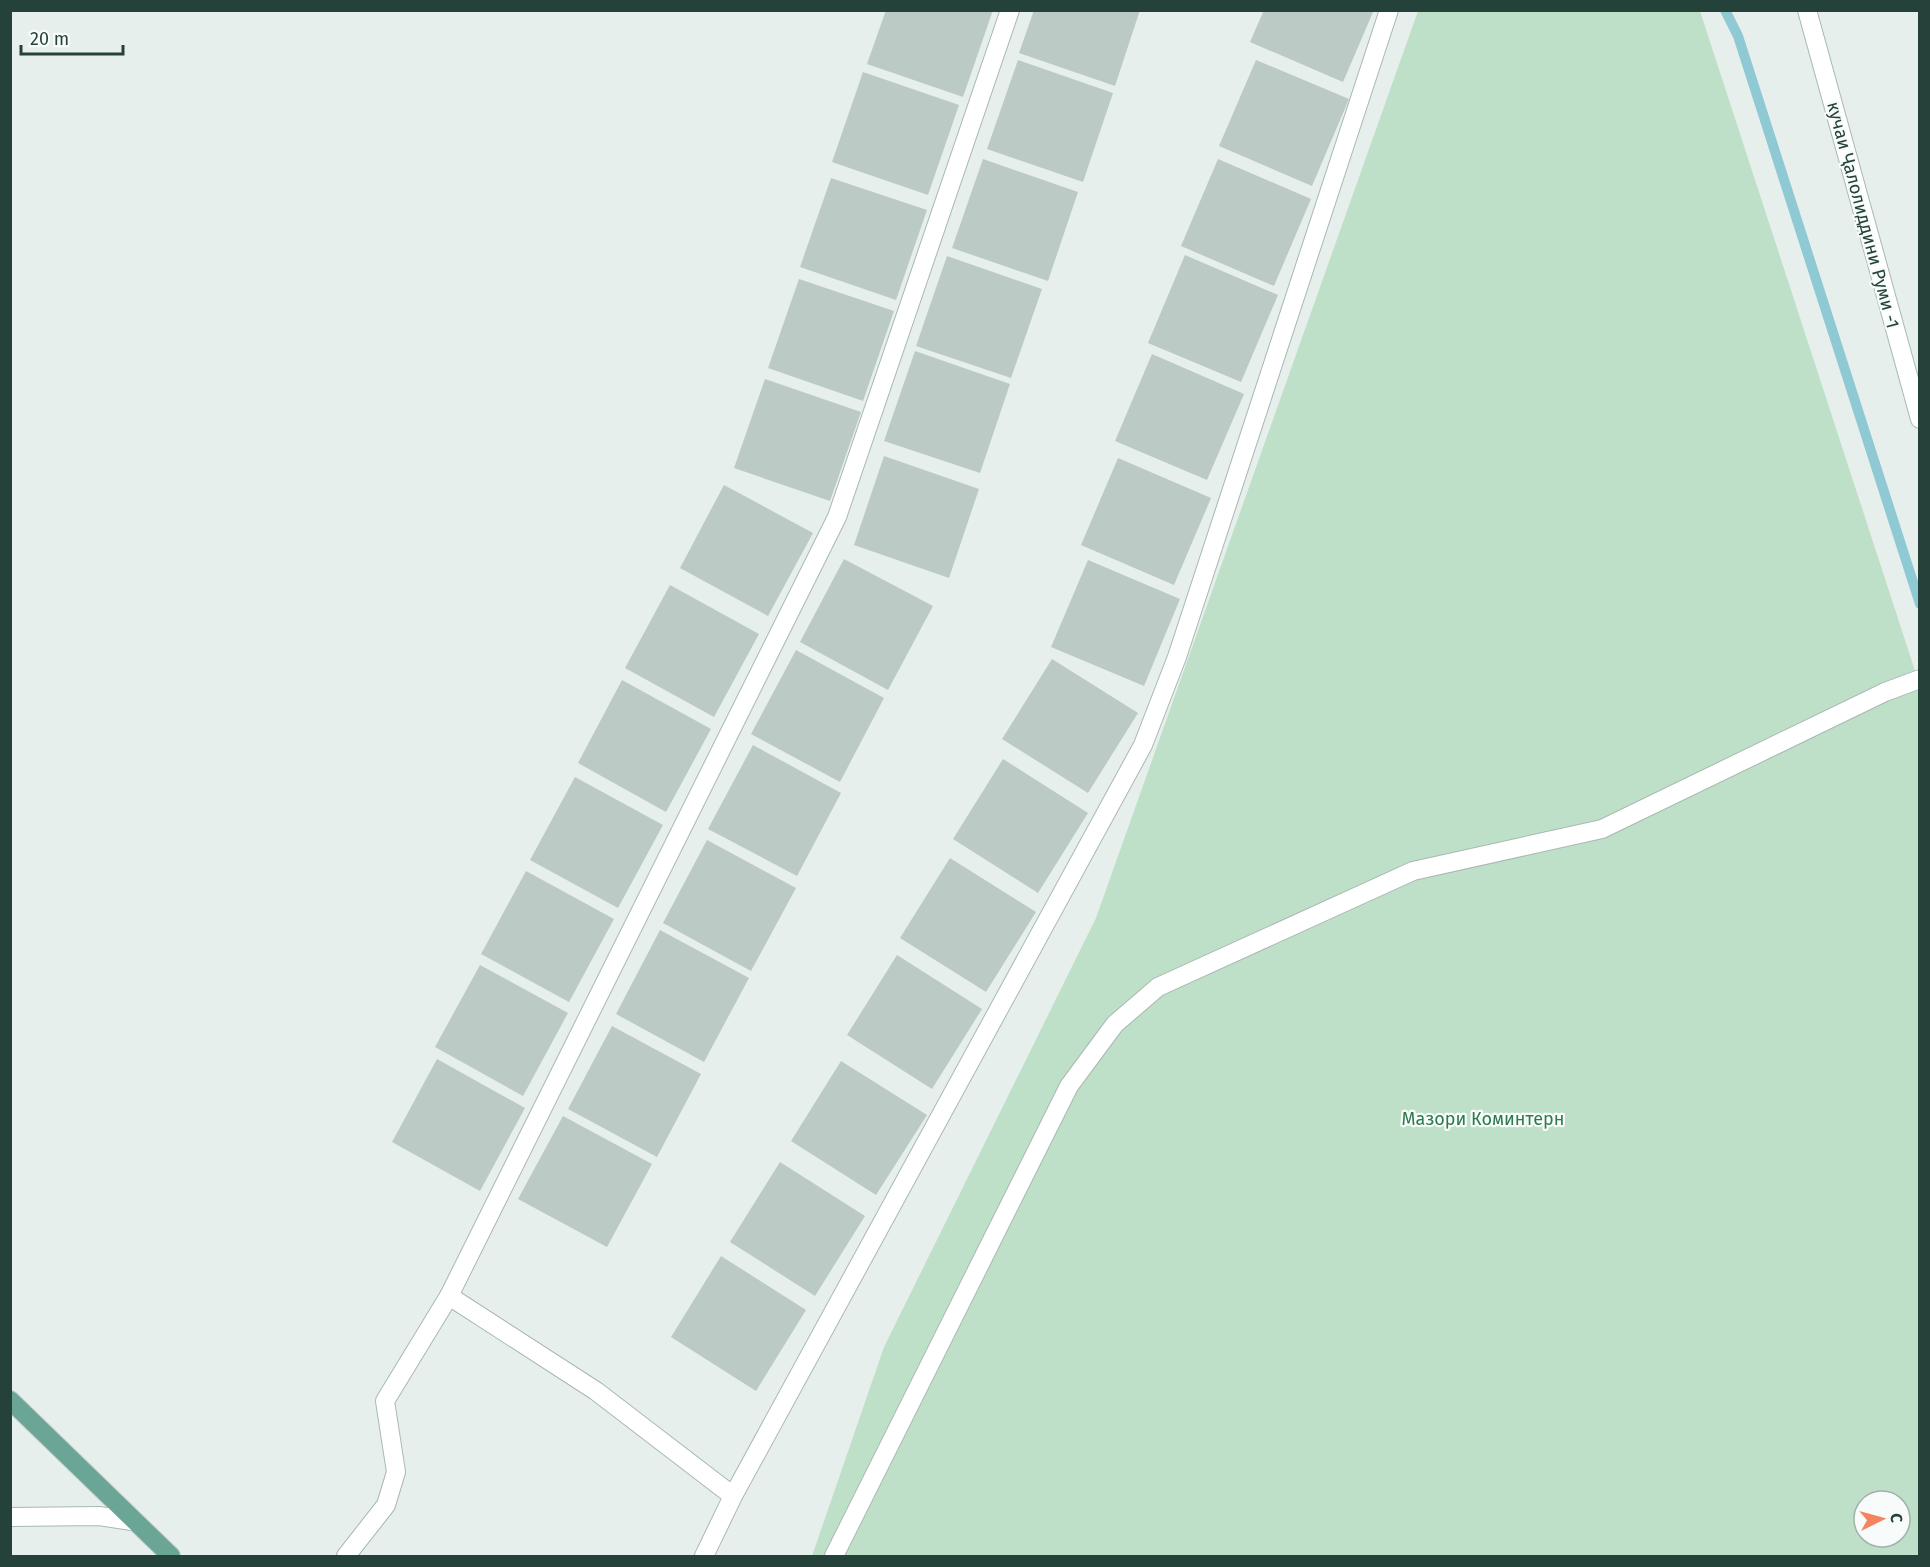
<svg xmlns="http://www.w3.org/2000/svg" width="1930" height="1567" viewBox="0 0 1930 1567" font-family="'Fira Sans',sans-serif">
	<rect width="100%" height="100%" fill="#e6efeb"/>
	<path fill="#bfe0c8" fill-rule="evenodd" d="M1418,11h282l219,672v873h-1107l72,-209 212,-429zM1864,1501h36v36h-36z"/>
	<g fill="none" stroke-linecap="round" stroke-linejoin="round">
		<path stroke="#8ec9d4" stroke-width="10" d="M1725,10l13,26 182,568"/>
	</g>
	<path fill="#bbcac4" d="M886,10h107l-30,87 -96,-33z
		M1034,10h106l-25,76 -96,-33z
		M1264,10h110l-31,72 -93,-40z
		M1018,60l95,33 -30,89 -96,-33z
		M1256,60l93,39 -37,87 -93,-40z
		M863,72l96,33 -31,90 -96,-33z
		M983,159l95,33 -30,89 -96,-33z
		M1218,159l93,40 -37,87 -93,-40z
		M831,178l96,32 -31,90 -96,-33z
		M1185,255l93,40 -37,87 -93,-39z
		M947,256l95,33 -31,89 -95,-32z
		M799,279l95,32 -31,90 -95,-33z
		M915,351l95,33 -30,89 -96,-32z
		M1152,354l92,40 -37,86 -92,-39z
		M765,379l96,33 -31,89 -96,-33z
		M884,456l95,33 -30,89 -95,-33z
		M1118,458l93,40 -37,87 -93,-40z
		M724,485l89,48 -45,83 -88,-48z
		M844,559l89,47 -45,84 -88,-48z
		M1088,560l92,39 -36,87 -93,-39z
		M670,585l89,49 -45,83 -89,-49z
		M796,650l88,48 -44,84 -89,-48z
		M1052,659l86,54 -50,80 -86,-54z
		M622,680l89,49 -45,83 -88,-49z
		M753,745l88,48 -44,83 -89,-47z
		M1003,759l85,54 -50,80 -85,-54z
		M575,777l88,48 -45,83 -88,-48z
		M707,840l89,48 -45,83 -88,-48z
		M950,858l86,54 -50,80 -86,-54z
		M526,871l88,48 -45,83 -88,-48z
		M660,930l89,48 -45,84 -88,-48z
		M897,955l85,54 -50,80 -85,-54z
		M480,965l88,48 -45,83 -88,-49z
		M612,1026l89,48 -44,83 -89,-48z
		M437,1059l88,49 -45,83 -88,-49z
		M841,1061l86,54 -51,80 -85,-54z
		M563,1116l89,48 -45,83 -89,-48z
		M780,1162l85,54 -50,80 -85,-54z
		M721,1256l85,54 -50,81 -85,-54z"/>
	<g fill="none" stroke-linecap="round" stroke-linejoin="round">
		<defs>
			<path id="lane" d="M346,1556l40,-51 10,-33 -11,-71 64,-105
				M834,1556l235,-470 46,-62 43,-37 255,-116 189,-42 283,-137 35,-13"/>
			<path id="street" d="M1807,10l113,409
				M733,1496l-137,-105 -147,-95 388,-779 173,-507
				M10,1517l89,-1 33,5
				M704,1556l29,-60 410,-751 34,-88 212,-647"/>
			<path id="primary" d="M10,1400l161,156"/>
		</defs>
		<use href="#lane" stroke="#a8b8b2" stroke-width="20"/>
		<use href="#street" stroke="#a8b8b2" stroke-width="20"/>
		<use href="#primary" stroke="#c2cac8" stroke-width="20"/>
		<use href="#lane" stroke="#fff" stroke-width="18"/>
		<use href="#street" stroke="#fff" stroke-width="18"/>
		<use href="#primary" stroke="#6aa596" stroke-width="18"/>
	</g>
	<g text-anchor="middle" stroke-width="4.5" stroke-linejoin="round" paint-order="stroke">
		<g font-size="18" fill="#24423a" stroke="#f7fbf9">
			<text transform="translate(1863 215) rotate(75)" y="6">кучаи Ҷалолиддини Руми -1</text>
		</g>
		<g font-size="18" fill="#2d7a4b" stroke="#f7fbf9">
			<text x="1483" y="1125">Мазори Коминтерн</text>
		</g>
	</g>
	<rect width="1930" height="1567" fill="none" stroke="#24423a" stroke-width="24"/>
	<g transform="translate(1882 1519) rotate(85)"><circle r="28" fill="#f7fbf9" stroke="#a3b1ad" stroke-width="1.5"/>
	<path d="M0-4.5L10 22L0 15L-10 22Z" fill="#f4845f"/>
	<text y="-9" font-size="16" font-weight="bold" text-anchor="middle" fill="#24423a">С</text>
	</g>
	<path d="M21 45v9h102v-9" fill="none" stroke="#24423a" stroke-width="3"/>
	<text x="30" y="45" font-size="18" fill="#24423a" stroke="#f7fbf9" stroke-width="4.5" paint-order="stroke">20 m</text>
</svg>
